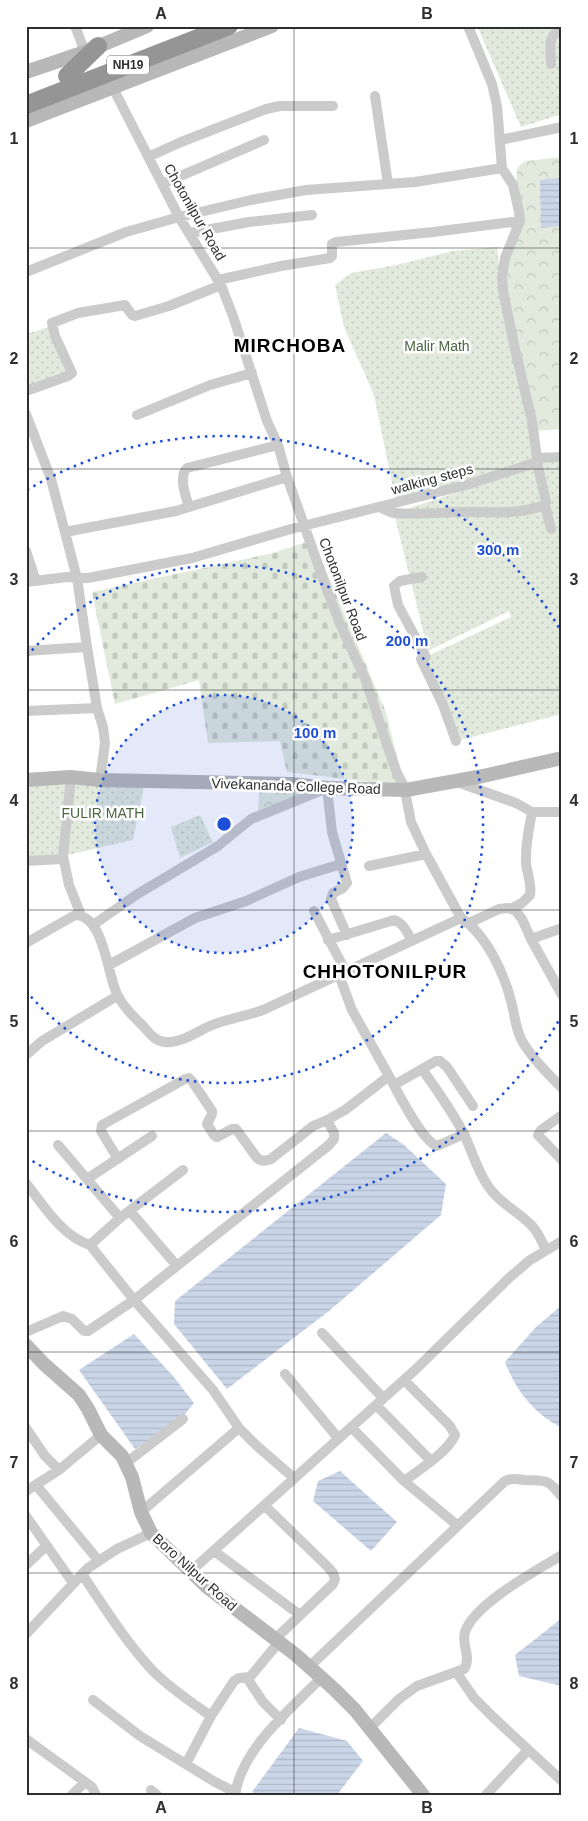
<svg xmlns="http://www.w3.org/2000/svg" width="588" height="1821" viewBox="0 0 588 1821" font-family="Helvetica,sans-serif">
	<defs>
		<pattern id="forest-crowns" width="20" height="18" patternUnits="userSpaceOnUse" patternTransform="scale(1.25)"><rect width="20" height="18" fill="#e1eadc"/><path d="M2 6a3 3 0 1 1 6 0M12 15a3 3 0 1 1 6 0" fill="none" stroke="#c1c9bd"/></pattern>
		<pattern id="cemetery-stones" width="16" height="16" patternUnits="userSpaceOnUse" patternTransform="scale(1.25)"><rect width="16" height="16" fill="#e1eadc"/><path d="M2 7V4a2 2 0 0 1 4 0v3zM10 15v-3a2 2 0 0 1 4 0v3z" fill="#c1c9bd"/></pattern>
		<pattern id="park-dots" width="8" height="8" patternUnits="userSpaceOnUse" patternTransform="scale(1.25)"><rect width="8" height="8" fill="#e1eadc"/><path d="M2 2h.1M6 6h.1" fill="none" stroke="#c1c9bd" stroke-width="1.8" stroke-linecap="round"/></pattern>
		<pattern id="water-rules" width="6" height="5" patternUnits="userSpaceOnUse" patternTransform="scale(1.25)"><rect width="6" height="5" fill="#cad6e8"/><path d="M0 2.5h6" fill="none" stroke="#aeb8c7"/></pattern>
	</defs>
	<rect width="100%" height="100%" fill="#fff"/>
	<path fill="url(#forest-crowns)" d="M562,157v272l-43,3 -15,-157 11,-58 2,-49 8,-7z
		M260,785l55,4 -57,22z"/>
	<path fill="url(#cemetery-stones)" d="M313,540l73,172 18,74 -117,-14 -7,-31 -72,2 -9,-63 -84,24 -23,-112 181,-39z"/>
	<path fill="url(#park-dots)" d="M477,26h85v88l-41,13z
		M497,247l2,19 4,2 30,152 -1,44 -136,38 -22,-107 -30,-68 -9,-42 16,-12 45,-8 57,-14z
		M49,327l18,46 -41,14v-53z
		M540,459l22,1v254l-106,27 -35,-82 90,-42 -2,-6 -81,40 -34,-138 141,-46z
		M71,777l74,4 -12,59 -70,16 -2,-1 -35,1v-76z
		M200,815l13,27 -33,16 -9,-31z"/>
	<path fill="url(#water-rules)" d="M562,178v48l-21,2 -1,-48z
		M386,1133l17,11 43,40 -5,31 -112,96 -102,78 -53,-65 1,-23z
		M562,1305v123c-28,-14 -46,-37 -57,-66l31,-35z
		M134,1334l39,42 21,27 -13,16 -46,30 -56,-79z
		M340,1471l57,51 -26,29 -58,-50 5,-20z
		M562,1618v68l-43,-10 -4,-21z
		M299,1728l48,13 16,20 -26,34h-81l-4,-3z"/>
	<g fill="none" stroke-linecap="round" stroke-linejoin="round">
		<path stroke="#cbcbcb" stroke-width="10" d="M75,26l10,26
			M468,26l24,58 5,22 5,62 11,17 6,27 1,9 -15,37 -3,19 1,14 12,58 17,72 5,37
			M551,64c0,-13 -5,-30 11,-34
			M113,88l66,129 42,68 12,31 34,105 11,24 9,32 39,110 14,37 26,57 18,55 13,37 7,13 7,36 15,32 35,64c25,16 43,55 50,83 4,14 4,27 11,40 10,17 26,33 40,47
			M375,96l13,88
			M500,140l62,-13
			M148,157l33,-15 85,-33 14,-3h53
			M162,184l102,-44
			M190,233l59,-11 63,-7
			M26,272l100,-40 53,-15 72,-17 55,-10 109,-8 87,-14
			M218,280l63,-14 49,-8 2,-2v-12l4,-2 97,-10 87,-11
			M26,391l42,-15 4,-3 -17,-37 -3,-13 26,-10 47,-8 7,10 3,1 34,-10 52,-21
			M26,414l25,65 26,99 10,69 10,61 6,19 2,16 -5,37
			M137,415l73,-30 42,-12
			M545,505l6,24
			M189,507c-3,-11 -11,-30 -2,-39l91,-23
			M380,507c4,2 9,5 14,6 20,2 42,0 62,-1 30,-1 61,4 89,-7l1,-3 -9,-40
			M65,532l111,-21 111,-34
			M26,551l10,30
			M422,577l-22,4 -6,5 4,19 28,52
			M26,582l41,-5 21,1 104,-20 99,-29 175,-44 71,-23v-4l25,-1
			M26,651l61,-4
			M421,659l22,46 13,36
			M26,711l71,-3
			M71,777l-8,79 6,29 12,30
			M457,782l59,21 16,9h30
			M26,861l37,-2
			M369,866l57,-12
			M511,909l11,-6 8,-8c2,-11 -3,-21 -4,-32 -1,-17 3,-35 6,-51
			M314,911l32,61
			M469,923l30,-14 9,-1 7,2 7,9 9,20 31,56
			M93,925l43,-30 82,-49 33,-27 76,-31 5,44 15,51 -4,5 -10,5 -2,6 16,36
			M531,939l31,-11
			M328,940l66,-20c10,3 13,13 18,21
			M26,943l49,-28c29,0 32,59 42,79 6,13 17,23 27,33 6,7 11,14 21,15 17,2 35,-13 50,-18 16,-6 32,-8 48,-14l198,-92
			M109,965l86,-47 51,-17 53,-24 42,-13
			M26,1055l16,-14 75,-45
			M422,1069c15,21 30,42 42,65 8,17 13,36 24,52 12,18 30,25 45,41 6,7 9,15 13,23
			M389,1076c8,15 33,65 48,70l27,-12
			M394,1085l42,-24h4l7,6 26,39
			M562,1115l-21,15 -3,5 24,25
			M58,1145l62,73
			M118,1159l-17,-28 1,-6 83,-46 4,-1 3,3 20,30v3l-5,10 7,11 3,2 15,-8h4l21,29c5,4 8,3 14,1l42,-33 14,-6 18,-10 44,-34 -37,-66 -13,-35
			M183,1170l-63,48 -30,27 44,55 79,90 26,38 18,18 37,32
			M87,1179l65,-43
			M26,1183c17,22 36,53 64,62
			M130,1211l47,55
			M26,1332l37,-16 9,3 12,12h4l46,-31 195,-155 5,-6v-6l-7,-13
			M322,1333l61,65
			M285,1374l53,64
			M404,1380l46,46 5,9c-7,17 -36,35 -51,46
			M376,1405l55,56
			M351,1427l53,54 53,44
			M26,1428l19,28 14,14
			M126,1463l57,-44
			M36,1485l62,75
			M26,1491l33,-21 42,-35
			M265,1506l63,61 5,6 2,6 -2,5 -58,55
			M141,1512l98,-84
			M26,1516l47,67
			M214,1551l86,64
			M26,1565l20,-19
			M191,1571l224,-201 94,-92 21,-18 32,-19
			M82,1574c22,33 44,68 71,97 18,18 38,31 58,45
			M26,1634l62,-66 29,-19 34,-16
			M309,1667l196,-186c7,-3 12,-2 20,-1 22,1 22,-2 37,17
			M457,1673l17,25 20,20 68,63
			M247,1678l16,24 18,18
			M93,1700l47,36 75,46 20,10
			M369,1729l30,-30 18,-13 47,-17c8,-12 -3,-24 1,-37 9,-28 72,-62 97,-77
			M26,1739l66,48 4,8
			M186,1764l25,-48 23,-35 5,-3 11,-1 29,-35
			M151,1790l6,5
			M72,1795l13,-13
			M235,1795c7,-47 55,-85 86,-117
			M486,1795l42,-45"/>
		<path stroke="#b8b8b8" stroke-width="14" d="M26,72l59,-20 62,-26
			M26,121l246,-95
			M26,780l44,-3 30,3 192,4 35,4 79,2 77,-14 79,-18
			M26,1345l18,19 35,31 9,14 13,26 21,21 10,21 9,35 10,21 56,54 89,68 38,34 21,21 68,85"/>
		<path stroke="#959595" stroke-width="18" d="M67,76l31,-30
			M26,105l203,-79"/>
	</g>
	<path fill="none" stroke="#2e2e2e" stroke-width="1" stroke-opacity="0.55" d="M294,26v1769M26,248h536M26,469h536M26,690h536M26,910h536M26,1131h536M26,1352h536M26,1573h536"/>
	<circle cx="224" cy="824" r="129" fill="#1d4ed8" fill-opacity=".12"/>
	<g fill="none" stroke="#1d4ed8" stroke-width="2.5" stroke-dasharray="2.5 5">
		<circle cx="224" cy="824" r="129"/>
		<path d="M27 656A259 259 0 1 1 27 992"/>
		<path d="M562 1015A388 388 0 0 1 27 1158M27 490A388 388 0 0 1 562 633"/>
	</g>
	<g text-anchor="middle" stroke-width="5" stroke-linejoin="round" paint-order="stroke">
		<rect fill="#fff" stroke="#6d6d6d" stroke-width="1" x="107" y="55.5" width="42" height="19" rx="4"/>
		<g font-size="12" font-weight="bold" fill="#2e2e2e">
			<text x="128" y="69">NH19</text>
		</g>
		<g font-size="14" fill="#2e2e2e" stroke="#fff">
			<text transform="translate(195 212) rotate(60)" y="5">Chotonilpur Road</text>
			<text transform="translate(432 479) rotate(-15)" y="5">walking steps</text>
			<text transform="translate(343 589) rotate(69)" y="5">Chotonilpur Road</text>
			<text transform="translate(296 786) rotate(2)" y="5">Vivekananda College Road</text>
			<text transform="translate(195 1572) rotate(42)" y="5">Boro Nilpur Road</text>
		</g>
		<g font-size="14" fill="#49663f" stroke="#fff">
			<text x="437" y="351">Malir Math</text>
			<text x="103" y="818">FULIR MATH</text>
		</g>
		<g font-size="19" font-weight="bold" letter-spacing="1" fill="#000" stroke="#fff">
			<text x="290" y="352">MIRCHOBA</text>
			<text x="385" y="978">CHHOTONILPUR</text>
		</g>
	</g>
	<circle cx="224" cy="824" r="8" fill="#1d4ed8" stroke="#fff" stroke-width="2.5"/>
	<g font-size="15" text-anchor="middle" font-weight="bold" fill="#1d4ed8" stroke="#fff" stroke-width="5" stroke-linejoin="round" paint-order="stroke">
		<text x="498" y="555">300 m</text>
		<text x="407" y="646">200 m</text>
		<text x="315" y="738">100 m</text>
	</g>
	<rect width="588" height="1821" fill="none" stroke="#ffffff" stroke-width="55"/>
	<rect x="28" y="28" width="532" height="1766" fill="none" stroke="#2e2e2e" stroke-width="2"/>
	<g font-size="16" text-anchor="middle" font-weight="bold" fill="#2e2e2e">
		<text x="161" y="19">A</text>
		<text x="427" y="19">B</text>
		<text x="14" y="144">1</text>
		<text x="574" y="144">1</text>
		<text x="14" y="364">2</text>
		<text x="574" y="364">2</text>
		<text x="14" y="585">3</text>
		<text x="574" y="585">3</text>
		<text x="14" y="806">4</text>
		<text x="574" y="806">4</text>
		<text x="14" y="1027">5</text>
		<text x="574" y="1027">5</text>
		<text x="14" y="1247">6</text>
		<text x="574" y="1247">6</text>
		<text x="14" y="1468">7</text>
		<text x="574" y="1468">7</text>
		<text x="14" y="1689">8</text>
		<text x="574" y="1689">8</text>
		<text x="161" y="1813">A</text>
		<text x="427" y="1813">B</text>
	</g>
</svg>
